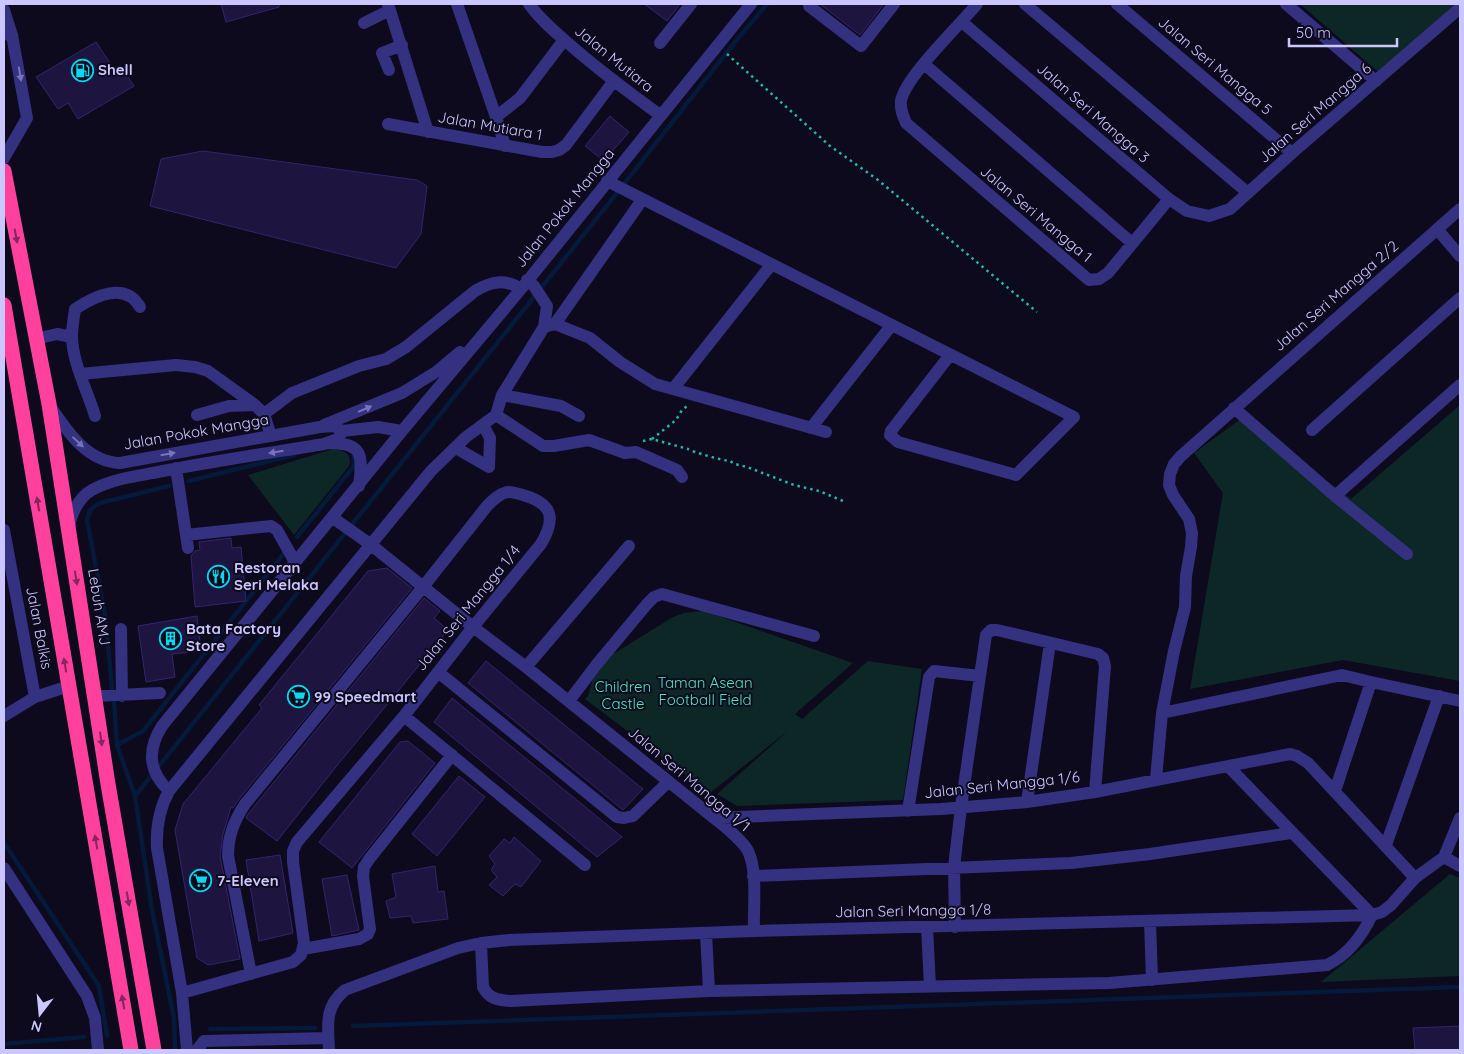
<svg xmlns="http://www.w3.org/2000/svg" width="1464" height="1054" viewBox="0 0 1464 1054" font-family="Quicksand,sans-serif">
	<rect width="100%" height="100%" fill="#0d0a1d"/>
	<path fill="#0d2726" d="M1300,4h155l-72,72z
		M1460,405v276l-117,-21 -153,29 33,-196 -29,-40 48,-35 109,81z
		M333,449c11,1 20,5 16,17l-55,69 -46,-60z
		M704,611l149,52 -58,51 7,5 66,-58 54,8 -19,131 -166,6 -20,-12 72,-64 -79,63 -125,-94 3,-3 9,-32 76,-47 11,-4z
		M1450,874l10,4v98l-139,6z"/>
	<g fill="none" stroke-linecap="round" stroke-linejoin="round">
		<path stroke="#05193b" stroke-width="4.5" d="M189,481l105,-26
			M297,537l57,-71v-10
			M112,688l-7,-73 -18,-95c2,-9 4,-13 13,-17l69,-17
			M114,702l3,43 18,51 17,114 22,108 1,32
			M117,745l26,-14 142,-179
			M135,796l486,-608 110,-141 36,-43
			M4,843l95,143 8,50
			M353,1026l1107,-39
			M210,1029l105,-1
			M4,1044l80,-7"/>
	</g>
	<path fill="#1d143f" stroke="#32256d" d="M221,4h58v3l-53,15z
		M644,4h36l-13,17z
		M820,4h64l-24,31z
		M96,42l18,27 6,-4 14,21 -56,33 -10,-16 -10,6 -22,-32z
		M610,116l19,16 -25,29 -19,-15z
		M203,151l214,29 10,6 -6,48 -25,34 -246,-62 11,-47z
		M231,538l1,10 9,-1 5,54 -51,6 -4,-51 4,-5 5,-1 -1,-8z
		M387,568l25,20 -173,211 -6,9 -2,-1 -8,27 -3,22 20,103 -32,6 -11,-7 -22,-128 8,-26 79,-96 -3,-3 109,-134z
		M424,598l16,13 -6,7 14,12 -117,143 -54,68 -31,-23 2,-4z
		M197,616l4,35 -29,3 3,23 -29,5 -8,-56z
		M486,661l157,128 -20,21 -155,-127z
		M452,698l170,139 -25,20 -163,-135z
		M408,741l27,22 -83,105 -33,-26 81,-100z
		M459,776l26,21 -48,59 -25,-22z
		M514,837l27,24 -20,26 -6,-3 -12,12 -14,-11 8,-8 -6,-7 4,-6 -6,-8 15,-17 6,4z
		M280,855l13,78 -34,8 -13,-81z
		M435,866l3,26 6,-1 4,28 -35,4 -2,-7 -21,2 -4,-17 10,-4 -4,-23z
		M347,875l12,55 -27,6 -10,-57z
		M1460,1026v24h-45l-2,-22z"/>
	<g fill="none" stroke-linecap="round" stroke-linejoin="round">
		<path stroke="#23b6ac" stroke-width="2.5" stroke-dasharray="2.5 4" stroke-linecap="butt" d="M727,54l103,92 48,34 159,132
			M652,439l24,-19 6,-10 5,-4
			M643,441l9,-2 36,10c4,3 37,12 42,12l5,3 12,3 47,18 25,6 24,10"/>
		<path stroke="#333180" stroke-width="12" d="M388,4l40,128
			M457,4l39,113 24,-19 44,-58
			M529,4c13,18 31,32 47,46 27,23 55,44 84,65
			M811,4l-2,2 52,40 33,-42
			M977,4c-18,22 -72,73 -76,97 -1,8 2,15 5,22l183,157 10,-1 9,-6 61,-74
			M1025,4l223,189
			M1117,4l175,149
			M1286,4l90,77
			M4,10l8,25
			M962,22l207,177 18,12 22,5 21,-7 62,-56 168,-145
			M364,23l26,-13
			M4,34l8,1 15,83 -23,40
			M660,43l31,-39
			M924,64l208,179
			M389,70l-7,-17 20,-8
			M496,117l9,29
			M388,124l154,28h10l7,-2 7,-5 47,-63
			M607,181l467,236 -58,58 -118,-33 -8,-7 1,-4 59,-76
			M1437,229l23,27
			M555,324l87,-124
			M544,327l11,-3 35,14 30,24 35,22 171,48
			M36,339l21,-5 15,3
			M80,374l96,-9 19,2 13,4 47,34 9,9 7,22
			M673,389l98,-124
			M502,395l59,11 18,10
			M50,406c17,25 37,56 70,57l200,-36 14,-1 8,5 36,-4 24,4
			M1234,408l101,88 72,58
			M264,414l28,-21 67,-27 27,-7 20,-12 69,-56c15,-9 30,-13 46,-2
			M197,415l32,-9 26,-1
			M496,415l47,31h11l35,-6 36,13 11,-1 41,18 5,7
			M95,416c-7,-24 -23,-54 -23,-80 0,-9 2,-19 3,-27 20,-13 50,-28 65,-2
			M324,425l78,-32 34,-21 24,-20
			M811,428l80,-102
			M1312,430l148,-132
			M328,443c35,0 35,11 31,43
			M456,448l33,19 1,-29 -7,-13
			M176,468l12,80
			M1335,496l125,-111
			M333,518l37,26 103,83 53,40 203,163c6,6 15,13 19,21 10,20 5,58 6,80
			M69,527c2,-13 10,-30 23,-37 20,-11 44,-14 66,-18 55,-11 111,-19 166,-28l14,-5 4,-8
			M4,530l31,167 34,-11
			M186,535l85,-9 6,4 18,32
			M121,629l1,67
			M526,667l103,-121
			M438,672l179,145 7,1 9,-2 35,-34
			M95,696l65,-3
			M569,701l28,-37 50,-60 7,-7 8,-3 152,42
			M1162,713l180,-38 29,7 89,19
			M4,716l31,-19
			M404,716l181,149
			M1156,779l6,-66 12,-62 11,-44 1,-31 5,-29 1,-14 -3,-14 -16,-24 -4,-10 1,-11 4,-10 7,-8 279,-247
			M169,791c-21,-20 -22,-41 -7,-65l240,-295 119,-142 230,-285
			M1335,791l36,-109
			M1027,802l23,-159
			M908,811l21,-134 5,-6 46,5 6,-41 5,-5h6l101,24 5,4 2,8 -10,126
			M714,818l227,-9 86,-7 68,-10 195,-38 7,2 11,7 107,115
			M1386,845l53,-149
			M1444,857l16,9
			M4,868l83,128 8,22 3,32
			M753,876l318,-13 79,-9 141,-21
			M1150,921l2,59
			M927,927l3,59
			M955,927l-1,-60 7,-60 19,-131
			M706,933l3,58
			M481,943l2,44c6,12 15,13 27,14l199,-10 400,-8 218,-18c21,-10 35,-29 45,-50l-144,-149
			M303,949l56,-10 9,-5 2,-5 -7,-53 1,-9 6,-9 82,-103
			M182,993l111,-31 8,-7 3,-12 -11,-81v-11l4,-9 107,-126 69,-89 68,-83c14,-24 13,-39 -15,-48 -6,-2 -13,-4 -19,-4 -8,2 -14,8 -20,14l-64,81 -178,217c-11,17 -17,32 -17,52l23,118
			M187,1050l-5,-57 -25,-145c-1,-21 2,-39 12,-57l262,-320 35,-34 30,-22 6,-20 42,-68 3,-21 -13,-20 -7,-6
			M197,1050l7,-9 124,-3
			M329,1050c-1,-25 -5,-43 16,-60l113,-42 23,-5 28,-3 245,-9 618,-16 10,-3 9,-7 24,-27 29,-21 16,-39"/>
		<path stroke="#ff419d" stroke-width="15" d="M4,171l45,233 59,380 46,266
			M4,305l127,745"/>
	</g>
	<defs><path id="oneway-solid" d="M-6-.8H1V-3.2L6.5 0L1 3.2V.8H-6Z" transform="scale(1.25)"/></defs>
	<g fill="#7874b9">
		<use href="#oneway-solid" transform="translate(20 74) rotate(80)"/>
		<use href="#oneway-solid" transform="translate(365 409) rotate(-23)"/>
		<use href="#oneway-solid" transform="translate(78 442) rotate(43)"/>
		<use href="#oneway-solid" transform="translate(276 452) rotate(171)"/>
		<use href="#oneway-solid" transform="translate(168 454) rotate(-10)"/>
	</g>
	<g fill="#86265d">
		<use href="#oneway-solid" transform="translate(16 236) rotate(79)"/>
		<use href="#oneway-solid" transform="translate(38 504) rotate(-100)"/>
		<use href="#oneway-solid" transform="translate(76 578) rotate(81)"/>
		<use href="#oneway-solid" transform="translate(65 665) rotate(-99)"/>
		<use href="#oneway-solid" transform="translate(101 739) rotate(82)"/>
		<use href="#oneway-solid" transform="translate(96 842) rotate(-100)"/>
		<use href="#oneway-solid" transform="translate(128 899) rotate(80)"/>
		<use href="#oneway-solid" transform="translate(123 1002) rotate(-100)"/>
	</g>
	<defs>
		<symbol id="fuel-ring" viewBox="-11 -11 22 22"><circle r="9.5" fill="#0d0a1d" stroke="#00dbf1" stroke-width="1.5"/><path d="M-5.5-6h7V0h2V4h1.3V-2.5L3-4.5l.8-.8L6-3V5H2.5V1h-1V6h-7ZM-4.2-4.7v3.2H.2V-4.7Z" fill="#00dbf1"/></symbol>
		<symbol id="restaurant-ring" viewBox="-11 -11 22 22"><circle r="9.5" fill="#0d0a1d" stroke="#00dbf1" stroke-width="1.5"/><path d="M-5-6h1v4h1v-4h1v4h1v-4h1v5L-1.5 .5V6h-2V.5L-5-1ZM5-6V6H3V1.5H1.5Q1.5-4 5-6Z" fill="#00dbf1"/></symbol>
		<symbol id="building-ring" viewBox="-11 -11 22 22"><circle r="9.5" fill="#0d0a1d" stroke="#00dbf1" stroke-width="1.5"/><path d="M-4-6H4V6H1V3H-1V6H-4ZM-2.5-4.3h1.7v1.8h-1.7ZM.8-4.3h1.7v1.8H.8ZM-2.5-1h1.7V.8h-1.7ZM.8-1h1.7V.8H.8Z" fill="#00dbf1"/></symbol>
		<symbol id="supermarket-ring" viewBox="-11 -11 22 22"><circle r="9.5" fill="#0d0a1d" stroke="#00dbf1" stroke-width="1.5"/><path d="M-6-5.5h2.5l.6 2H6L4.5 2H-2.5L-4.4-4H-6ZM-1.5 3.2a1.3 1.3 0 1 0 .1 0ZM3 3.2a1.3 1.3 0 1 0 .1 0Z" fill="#00dbf1"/></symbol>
	</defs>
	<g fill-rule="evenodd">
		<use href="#fuel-ring" x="70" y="58" width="25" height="25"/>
		<use href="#restaurant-ring" x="206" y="564" width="25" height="25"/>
		<use href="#building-ring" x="158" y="626" width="25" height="25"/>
		<use href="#supermarket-ring" x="286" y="684" width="25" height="25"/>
		<use href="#supermarket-ring" x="188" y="868" width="25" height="25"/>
	</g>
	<g text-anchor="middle" stroke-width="4" stroke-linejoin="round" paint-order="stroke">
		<g font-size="15" fill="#ccc6ff" stroke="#0d0a1d">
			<text transform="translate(614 59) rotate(39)" y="5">Jalan Mutiara</text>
			<text transform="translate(1215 66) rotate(40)" y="5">Jalan Seri Mangga 5</text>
			<text transform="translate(1093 113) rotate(41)" y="5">Jalan Seri Mangga 3</text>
			<text transform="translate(1315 113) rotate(-41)" y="5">Jalan Seri Mangga 6</text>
			<text transform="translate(490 126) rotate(10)" y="5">Jalan Mutiara 1</text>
			<text transform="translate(565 208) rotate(-51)" y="5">Jalan Pokok Mangga</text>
			<text transform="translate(1036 214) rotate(40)" y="5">Jalan Seri Mangga 1</text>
			<text transform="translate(1336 296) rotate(-41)" y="5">Jalan Seri Mangga 2/2</text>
			<text transform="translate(196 432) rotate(-10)" y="5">Jalan Pokok Mangga</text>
			<text transform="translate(99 607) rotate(81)" y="5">Lebuh AMJ</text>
			<text transform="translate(468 608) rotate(-51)" y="5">Jalan Seri Mangga 1/4</text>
			<text transform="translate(39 628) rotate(79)" y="5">Jalan Balkis</text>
			<text transform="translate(689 779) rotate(40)" y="5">Jalan Seri Mangga 1/1</text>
			<text transform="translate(1002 785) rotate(-6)" y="5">Jalan Seri Mangga 1/6</text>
			<text transform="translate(913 911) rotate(-1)" y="5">Jalan Seri Mangga 1/8</text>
		</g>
		<g font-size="15" font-weight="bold" fill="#ccc6ff" stroke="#0d0a1d" text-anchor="start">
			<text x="98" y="75">Shell</text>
			<text x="234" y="573">Restoran<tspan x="234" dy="17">Seri Melaka</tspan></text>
			<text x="186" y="634">Bata Factory<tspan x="186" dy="17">Store</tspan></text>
			<text x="314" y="702">99 Speedmart</text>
			<text x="217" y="886">7-Eleven</text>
		</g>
		<g font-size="15" fill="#4ae7bf" stroke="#0d0a1d">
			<text x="705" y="688">Taman Asean<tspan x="705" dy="17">Football Field</tspan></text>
			<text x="623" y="692">Children<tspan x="623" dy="17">Castle</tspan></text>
		</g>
	</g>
	<rect width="1464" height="1054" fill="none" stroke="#ccc6ff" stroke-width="10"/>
	<g transform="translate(40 1014) rotate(196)" stroke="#0d0a1d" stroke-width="4" paint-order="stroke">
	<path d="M0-4L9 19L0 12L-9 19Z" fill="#ccc6ff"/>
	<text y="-8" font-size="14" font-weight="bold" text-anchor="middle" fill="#ccc6ff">N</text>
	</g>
	<path d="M1289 38v8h108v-8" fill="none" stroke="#ccc6ff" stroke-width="2.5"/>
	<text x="1296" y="38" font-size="15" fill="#ccc6ff" stroke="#0d0a1d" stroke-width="4" paint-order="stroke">50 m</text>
</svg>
